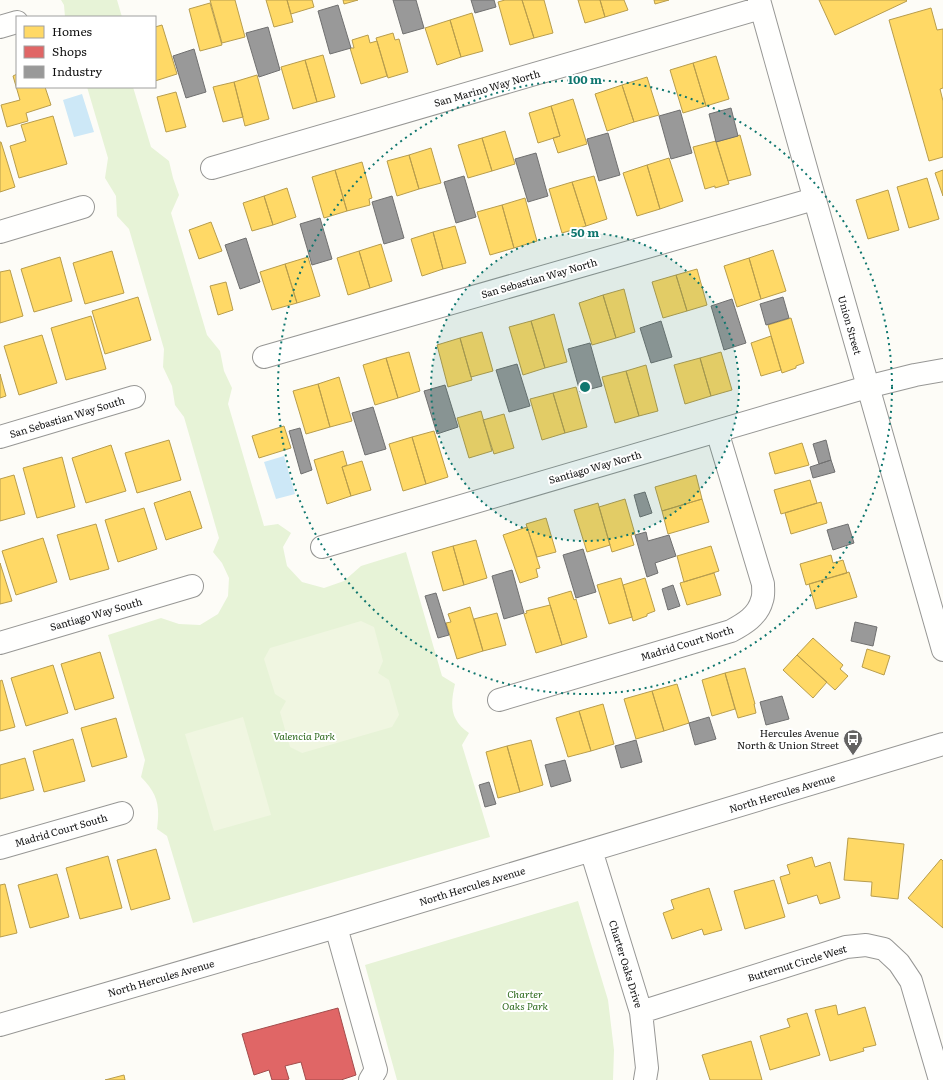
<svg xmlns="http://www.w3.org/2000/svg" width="943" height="1080" viewBox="0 0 943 1080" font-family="Literata,serif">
	<rect width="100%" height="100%" fill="#fdfcf7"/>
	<path fill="#e7f3d7" d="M61,0h56l5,17h-57l-1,-12z
		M87,87h46l18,60 18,14 4,17 6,17 -8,18 36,122 13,16 4,20 8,17 -4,16 36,122 14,-2 13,9 -8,14 4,19 15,16 22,6 20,-7 17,-15 45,-14 36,124 13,8c-5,21 -5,36 14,49l-7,12 28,92 -297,86 -26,-87 -10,-7c3,-23 1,-35 -16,-52l4,-17 -37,-125 53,-17 18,6 21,1 18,-11 10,-18 1,-18 -7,-15 -9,-11 6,-14 -35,-121 -9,-12 -3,-19 -9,-19 1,-18 -35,-120 -12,-13 -1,-20 -11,-18 3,-20z
		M578,901l30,99 6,50 -1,30h-216l-32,-115z"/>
	<path fill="#f0f6e1" d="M361,621l13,6 9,34 -5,12 11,7 10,35 -7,12 -90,26 -12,-6 -10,-35 6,-11 -11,-7 -11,-35 6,-11z
		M243,717l28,98 -57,16 -29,-97z"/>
	<path fill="#cde8f7" d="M82,94l12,38 -20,5 -11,-37z
		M284,456l11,38 -19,5 -12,-37z"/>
	<path fill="#ffd966" stroke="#b89d4c" d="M210,0h25l10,37 -23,6z
		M266,0h21l6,22 -19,5z
		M287,0h25l2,7 -23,7z
		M343,0h15l-14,4z
		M505,0h17l12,38 -24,7 -12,-43z
		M522,0h22l9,33 -19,5z
		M578,0h22l5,17 -20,6z
		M600,0h24l4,10 -23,7z
		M654,0h15l-14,4z
		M819,0h87l1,1 -72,34z
		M210,3l12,42 -22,6 -11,-42z
		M931,8l6,22 6,-1v59l-3,1 3,12v56l-14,4 -40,-141z
		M472,13l11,38 -22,6 -11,-37z
		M450,20l11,37 -24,8 -12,-37z
		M162,25l15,49 -22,7v-54z
		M393,33l2,7 4,-1 9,33 -20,6 -12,-40z
		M368,35l2,8 7,-2 10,35 -26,8 -11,-36h4l-2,-8z
		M323,55l12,42 -18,5 -12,-42z
		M716,56l13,43 -23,7 -13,-43z
		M305,60l12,42 -24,7 -12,-42z
		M693,63l13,43 -23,7 -13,-43z
		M17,74v13h28l6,18 -25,8 2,8 -21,6 -6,-22 19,-5 -7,-24z
		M257,75l12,44 -24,7 -11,-44z
		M647,77l12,38 -25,7 -12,-37z
		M234,82l9,35 -20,5 -10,-35z
		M622,85l12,37 -27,9 -12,-37z
		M176,92l10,35 -20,5 -9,-35z
		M573,99l14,45 -29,9 -5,-15 7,-2 -9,-30z
		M551,106l9,30 -22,7 -9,-30z
		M53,116l14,48 -48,14 -9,-32 16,-5 -5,-16z
		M505,131l10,33 -23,7 -10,-33z
		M740,135l11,40 -23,6 -12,-39z
		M482,138l10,33 -24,7 -10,-33z
		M716,141l13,43 -14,4v-2l-10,3 -12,-42z
		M0,142h1l14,45 -15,5z
		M431,148l10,35 -22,6 -10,-34z
		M409,155l10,34 -22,7 -10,-35z
		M669,158l14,43 -23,8 -13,-44z
		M362,162l10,36 -3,1 1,6 -23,6 -12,-41z
		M647,165l13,44 -23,7 -14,-43z
		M335,170l12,41 -23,7 -12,-41z
		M943,170v26l-8,-23z
		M594,176l13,43 -21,7 -14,-44z
		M927,178l12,41 -30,9 -12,-41z
		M572,182l14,44 -24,7 -13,-44z
		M287,188l9,29 -23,8 -9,-29z
		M888,190l11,40 -31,9 -12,-39z
		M264,196l9,29 -21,6 -9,-28z
		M525,198l12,43 -23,7 -12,-43z
		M502,205l12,43 -24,7 -13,-43z
		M211,222l11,29 -23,8 -10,-29z
		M455,226l11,37 -23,6 -10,-37z
		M433,232l10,37 -21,7 -11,-37z
		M381,244l11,37 -22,7 -11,-37z
		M773,250l13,41 -25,8 -12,-41z
		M112,251l12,42 -39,11 -12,-41z
		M359,251l11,37 -22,7 -11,-37z
		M60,257l12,44 -38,11 -13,-43z
		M308,257l12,39 -23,7 -12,-39z
		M749,258l12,41 -24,8 -13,-41z
		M285,264l12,39 -25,7 -12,-38z
		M697,269l10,36 -20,6 -11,-36z
		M10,270l13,46 -23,7v-51z
		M676,275l11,36 -24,7 -11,-36z
		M226,282l7,28 -15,5 -8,-29z
		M624,289l11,43 -19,6 -13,-43z
		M603,295l13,43 -24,7 -13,-42z
		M138,297l13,43 -46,14 -13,-43z
		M554,314l13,48 -22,6 -14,-47z
		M91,316l15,53 -40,11 -15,-52z
		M791,318l13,45 -8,3v2l-14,5 -14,-48z
		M531,321l14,47 -22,7 -14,-48z
		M482,332l11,39 -22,6 -11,-39z
		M42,335l15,48 -38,12 -15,-49z
		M771,336l10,34 -20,6 -10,-33z
		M460,338l12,42 -24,7 -11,-42z
		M409,352l11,39 -22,7 -12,-40z
		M721,352l11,38 -21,6 -11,-38z
		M386,358l12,40 -23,7 -12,-40z
		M700,358l11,38 -26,8 -11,-39z
		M646,365l12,46 -19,5 -13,-45z
		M626,371l13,45 -24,7 -13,-46z
		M0,374l6,22 -6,2z
		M339,377l13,44 -22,6 -12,-43z
		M318,384l12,43 -24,7 -13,-43z
		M576,387l11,40 -22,6 -12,-40z
		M553,393l12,40 -23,7 -12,-41z
		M481,411l11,40 -23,7 -12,-40z
		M504,414l10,34 -20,6 -11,-34z
		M284,426l7,22 -32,10 -7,-22z
		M434,431l14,46 -22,7 -14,-47z
		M412,437l14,47 -23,7 -14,-47z
		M169,440l12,40 -44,13 -12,-40z
		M802,443l7,22 -34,9 -6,-21z
		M111,445l15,46 -40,12 -14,-45z
		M343,451l4,14 -5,2 9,29 -24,8 -13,-44z
		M62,457l13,50 -38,11 -14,-50z
		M362,461l9,29 -20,6 -9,-29z
		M14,475l11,39 -25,7v-42z
		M696,475l6,24 -40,12 -7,-24z
		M810,480l7,23 -36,11 -7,-24z
		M190,491l12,37 -36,12 -12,-37z
		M625,499l10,35 -4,1 3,10 -22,7 -13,-45z
		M702,499l7,23 -41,12 -6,-23z
		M821,502l6,21 -36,11 -6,-21z
		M598,503l12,42 -23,7 -13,-42z
		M144,508l13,41 -39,13 -13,-42z
		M546,518l10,34 -19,5 -11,-33z
		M96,524l13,45 -39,11 -13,-45z
		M527,527l13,41 -4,1 2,8 -18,6 -17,-48z
		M43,538l14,44 -41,13 -14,-44z
		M476,540l11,38 -23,7 -11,-39z
		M453,546l11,39 -21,6 -11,-39z
		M711,546l8,25 -35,11 -7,-26z
		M831,555l2,8 10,-3 4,13 -41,12 -6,-21z
		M0,563l12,38 -12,3z
		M849,572l8,25 -41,12 -7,-25z
		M714,573l7,22 -34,10 -7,-22z
		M621,578l11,39 -23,7 -12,-39z
		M645,578l10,33 -8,3v2l-14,5 -10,-36z
		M571,591l3,9 2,-1 11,38 -25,8 -14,-47z
		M550,605l12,40 -26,8 -12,-39 3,-1 -1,-2z
		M470,607l13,44 -26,8 -11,-36 5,-1 -3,-8z
		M497,613l9,32 -23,6 -9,-32z
		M813,638l30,27 -3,4 8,7 -13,14 -38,-35z
		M867,649l23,7 -6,19 -22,-8z
		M100,652l14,46 -39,12 -14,-46z
		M797,655l30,27 -14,16 -30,-28z
		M53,665l15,48 -42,13 -15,-48z
		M745,668l10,36h-1l2,9 -18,5 -13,-45z
		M725,673l10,36 -23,7 -10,-36z
		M2,680l13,47 -15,4v-50z
		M677,684l12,39 -25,8 -12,-40z
		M652,691l12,40 -28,8 -12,-40z
		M603,704l11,40 -23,7 -12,-40z
		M579,711l12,40 -23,6 -12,-39z
		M116,718l11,39 -35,10 -11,-39z
		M73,739l12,42 -41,11 -11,-41z
		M531,740l12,45 -23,7 -13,-46z
		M507,746l13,46 -22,6 -12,-46z
		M25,758l9,32 -34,9v-34z
		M848,838l56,6 -6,55 -27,-3 1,-14 -28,-2z
		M156,849l14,50 -39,11 -14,-50z
		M108,856l14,52 -42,11 -14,-51z
		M812,857l3,10 15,-5 10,36 -20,6 -3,-9 -29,9 -8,-27 10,-3 -3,-9z
		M941,859l2,2v67l-35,-30z
		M57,874l12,43 -39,11 -12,-43z
		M774,880l11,37 -40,12 -11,-38z
		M5,884l12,49 -17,4v-52z
		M709,888l13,42 -18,5 -2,-6 -30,10 -9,-26 11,-4 -3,-9z
		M836,1005l2,10 27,-8 11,38 -13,3 1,3 -34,10 -15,-51z
		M807,1013l13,42 -50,15 -10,-34 30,-9 -3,-8z
		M751,1041l11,39h-52l-8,-25z
		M124,1075l1,5h-20z"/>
	<path fill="#e06666" stroke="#a24c4c" d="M338,1008l18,67 -15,5h-35l-5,-18 -16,4 4,13 -2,1h-15l-3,-10 -15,5 -12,-41z"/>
	<path fill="#999" stroke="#707070" d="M393,0h23l8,28 -21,6z
		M471,0h23l2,7 -21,6z
		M338,5l13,43 -21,6 -12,-43z
		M268,27l12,43 -21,7 -13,-44z
		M194,49l12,43 -20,6 -13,-42z
		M731,108l7,28 -22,6 -7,-28z
		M680,110l12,43 -21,6 -12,-43z
		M608,133l12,42 -21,6 -12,-42z
		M536,153l12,43 -20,6 -13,-43z
		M464,176l12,41 -20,6 -12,-41z
		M392,196l12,42 -20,6 -12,-42z
		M320,218l12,41 -20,6 -12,-41z
		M246,238l14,44 -20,7 -15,-44z
		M783,297l6,21 -23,7 -6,-21z
		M732,299l14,44 -22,7 -13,-44z
		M661,321l11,36 -21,6 -11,-35z
		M590,343l12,43 -22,6 -12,-43z
		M517,364l13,42 -21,6 -13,-42z
		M445,385l13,42 -21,7 -13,-43z
		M373,407l13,42 -21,6 -13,-42z
		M300,428l12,42 -11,4 -12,-43z
		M826,440l5,20 -12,4 -6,-20z
		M831,460l4,12 -22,6 -3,-11z
		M645,492l7,21 -12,4 -6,-22z
		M848,524l6,19 -21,7 -6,-20z
		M646,532l2,9 21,-6 7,21 -21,7 3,10 -11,4 -12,-42z
		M583,549l13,43 -20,6 -13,-43z
		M512,570l12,43 -20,6 -12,-43z
		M673,585l7,21 -12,4 -6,-21z
		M436,593l13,42 -11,3 -13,-42z
		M855,622l22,5 -4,19 -22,-5z
		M782,696l7,23 -23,6 -6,-23z
		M709,717l7,22 -21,6 -6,-22z
		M636,740l6,22 -21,6 -6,-22z
		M565,760l6,21 -20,6 -6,-22z
		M489,782l7,22 -11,3 -6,-22z"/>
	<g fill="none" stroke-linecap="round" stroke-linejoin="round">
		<defs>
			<path id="minor" d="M759,0l50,179 134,471
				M0,27l17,-5
				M212,168l549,-160
				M0,232l83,-25
				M264,357l550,-158
				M0,437l134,-40
				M322,547l545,-160 48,-12 28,-5
				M0,643l192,-57
				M499,700l232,-69c13,-7 27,-15 31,-31 2,-5 1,-11 1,-16l-46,-153
				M0,848l122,-35
				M591,850l50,162 6,56 -2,12
				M336,927l40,143 -6,10
				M641,1012l205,-65 20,-2 18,4 15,14 12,18 29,99
				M0,1025l336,-98 607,-183"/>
		</defs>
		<use href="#minor" stroke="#979795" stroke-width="24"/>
		<use href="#minor" stroke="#fffffe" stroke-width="22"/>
	</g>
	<circle cx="585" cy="387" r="154" fill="#0f766e" fill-opacity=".12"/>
	<g fill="none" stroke="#0f766e" stroke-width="2" stroke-dasharray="2 4">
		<circle cx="585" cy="387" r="154"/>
		<circle cx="585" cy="387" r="307"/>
	</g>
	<defs>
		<symbol id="bus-pin" viewBox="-11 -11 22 30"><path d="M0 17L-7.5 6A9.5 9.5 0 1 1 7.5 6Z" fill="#646362" stroke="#fff"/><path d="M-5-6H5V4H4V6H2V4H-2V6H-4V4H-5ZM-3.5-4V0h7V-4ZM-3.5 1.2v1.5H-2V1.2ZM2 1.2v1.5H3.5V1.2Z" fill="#fff"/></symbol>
	</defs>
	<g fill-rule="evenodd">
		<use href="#bus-pin" x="842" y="728" width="22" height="30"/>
	</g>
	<g text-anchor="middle" stroke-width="4" stroke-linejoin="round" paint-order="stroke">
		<g font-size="10" fill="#111" stroke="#fff">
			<text transform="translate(487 88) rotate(-16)" y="4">San Marino Way North</text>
			<text transform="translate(539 278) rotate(-16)" y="4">San Sebastian Way North</text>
			<text transform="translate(850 325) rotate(74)" y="4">Union Street</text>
			<text transform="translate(67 417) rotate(-17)" y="4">San Sebastian Way South</text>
			<text transform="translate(595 467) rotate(-16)" y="4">Santiago Way North</text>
			<text transform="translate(96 614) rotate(-16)" y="4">Santiago Way South</text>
			<text transform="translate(687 643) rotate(-17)" y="4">Madrid Court North</text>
			<text transform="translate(782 793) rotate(-17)" y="4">North Hercules Avenue</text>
			<text transform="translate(61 830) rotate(-16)" y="4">Madrid Court South</text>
			<text transform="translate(472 886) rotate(-17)" y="4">North Hercules Avenue</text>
			<text transform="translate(797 963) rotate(-17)" y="4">Butternut Circle West</text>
			<text transform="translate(626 964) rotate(73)" y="4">Charter Oaks Drive</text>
			<text transform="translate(161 978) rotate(-16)" y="4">North Hercules Avenue</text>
		</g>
		<g font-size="10" fill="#111" stroke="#fff" text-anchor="end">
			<text x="839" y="737">Hercules Avenue<tspan x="839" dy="12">North &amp; Union Street</tspan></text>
		</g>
		<g font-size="10" font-style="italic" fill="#2f6b1f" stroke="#fff">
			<text x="304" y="740">Valencia Park</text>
			<text x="525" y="998">Charter<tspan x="525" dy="12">Oaks Park</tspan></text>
		</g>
	</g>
	<circle cx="585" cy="387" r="6" fill="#0f766e" stroke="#fff" stroke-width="2"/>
	<g font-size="12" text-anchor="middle" font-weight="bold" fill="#0f766e" stroke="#fff" stroke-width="4" stroke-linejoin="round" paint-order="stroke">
		<text x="585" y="84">100 m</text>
		<text x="585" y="237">50 m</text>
	</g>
	<rect x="16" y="16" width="140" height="72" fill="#ffffff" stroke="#a0a0a0"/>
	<rect x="24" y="26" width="20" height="12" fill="#ffd966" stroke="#a0a0a0"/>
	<text x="52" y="36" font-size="12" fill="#111111">Homes</text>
	<rect x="24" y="46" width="20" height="12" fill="#e06666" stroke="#a0a0a0"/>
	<text x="52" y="56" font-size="12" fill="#111111">Shops</text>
	<rect x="24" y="66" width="20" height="12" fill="#999999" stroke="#a0a0a0"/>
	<text x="52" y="76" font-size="12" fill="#111111">Industry</text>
</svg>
